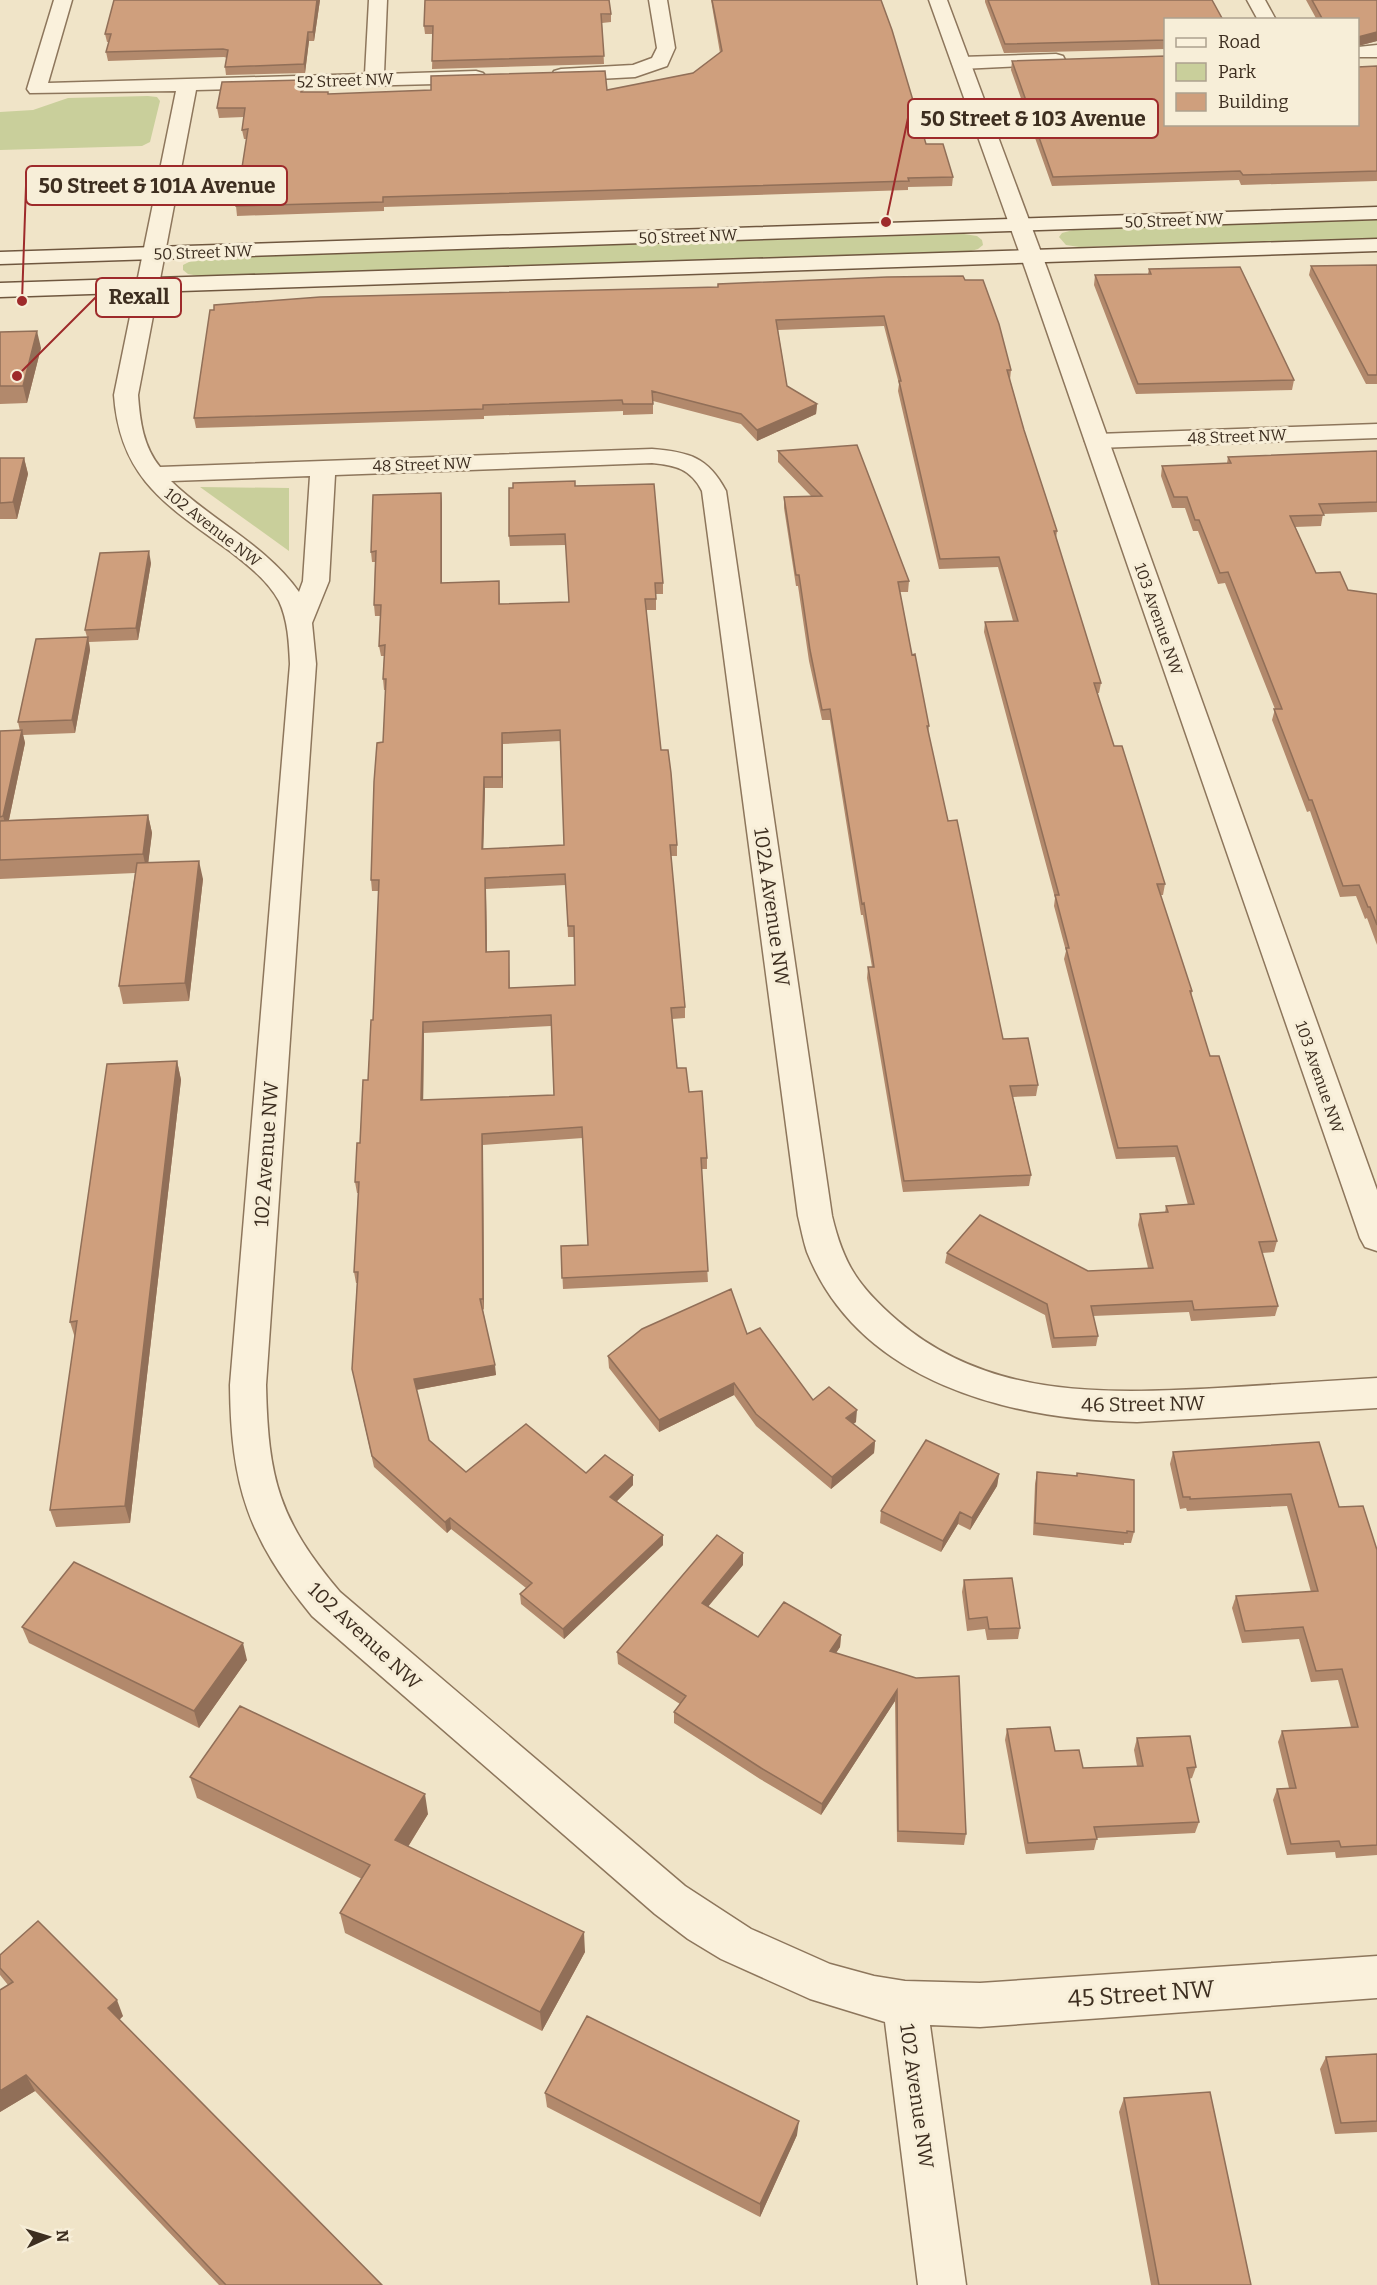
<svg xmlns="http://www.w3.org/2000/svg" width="1377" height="2285" viewBox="0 0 1377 2285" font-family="Bitter,serif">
	<rect width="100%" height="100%" fill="#f0e4c8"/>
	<path fill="#c9cf9b" d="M148,96l9,1 3,4 -10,41 -8,4 -142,4v-38l33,-2 35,-12z
		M1377,220v18l-298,9 -13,-2 -7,-8 3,-4 11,-3z
		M964,234l13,2 5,4 1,5 -5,4 -7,2 -772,25 -11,-2 -5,-4v-5l14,-7z
		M200,487l89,1v63z"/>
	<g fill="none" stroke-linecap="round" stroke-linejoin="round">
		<defs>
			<path id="minor" d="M54,0h18l-24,83 317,-9 4,-74h18l-3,74 92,-3 7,2 3,4 -3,4 -7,2 -280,7 -58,305c2,26 5,51 22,72l492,-18c37,3 56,8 74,42l106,725c12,50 27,71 66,105 91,78 208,73 320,67 53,-3 106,-7 159,-10v30l-240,14c-126,-2 -278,-39 -330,-170 -4,-12 -6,-24 -9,-36l-96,-725c-11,-22 -27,-26 -50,-28l-317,12 -6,106 -17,42 4,41 -50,721c2,94 13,135 74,207l345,294 66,43 79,35 44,12 31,5 75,2 397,-27v42l-397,29 -50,-2 36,260h-48l-33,-263 -75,-23 -89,-40 -33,-20 -33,-25 -343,-298c-64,-78 -81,-130 -82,-231l60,-721c-1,-21 -2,-44 -11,-63 -11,-20 -30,-35 -48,-49 -63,-46 -111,-72 -117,-157l62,-304 -146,2 -3,-4zM310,476l-7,105 -4,11c-33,-47 -87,-71 -128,-111z
				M649,0h18l8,48 -8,18 -32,11 -74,4 -7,-2 -2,-4 2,-4 7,-2 72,-4 19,-7 5,-10z
				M1247,0h18l11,20h-18z
				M1377,45v12h-19v-10z
				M1056,54l7,2 2,4 -2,4 -102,5 -7,-2 -2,-4 2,-4 7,-2z
				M1377,424v14l-280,10 -8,-2 -4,-5 4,-5 8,-2z"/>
			<path id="tertiary" d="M929,0h18l101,271 329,919v61l-12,-4 -5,-9 -334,-967z"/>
			<path id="secondary" d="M1377,207v12l-1377,45v-12z
				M1377,239v12l-1377,46v-14z"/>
		</defs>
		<use href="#minor" stroke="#8d765c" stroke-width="3"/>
		<use href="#tertiary" stroke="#8d765c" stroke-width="3"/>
		<use href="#secondary" stroke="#6f573f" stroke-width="3"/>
		<use href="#minor" fill="#faf1dc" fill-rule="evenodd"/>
		<use href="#tertiary" fill="#faf1dc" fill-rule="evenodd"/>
		<use href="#secondary" fill="#faf1dc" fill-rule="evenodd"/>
	</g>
	<path fill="#b2896c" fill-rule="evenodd" d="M320,0l-6,41h-5l-4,32 -79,2 -1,-8 2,-9 -3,-1 -116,4 -2,-9 3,-10h-2l-2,-8z
		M711,0h170l45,144 27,33 -1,9 -44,1v3l-524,17v4l-147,5 -1,-10 11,-67h-3l-2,-9 2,-13 -25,1 -2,-10 87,-19 -1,3 25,2 279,-4 86,-17 27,-20z
		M985,0h227l-46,20v29l-162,4 -19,-51z
		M1306,0h71v41l-19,5v-26h-41z
		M611,14v8l-9,1 2,41 -172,5 1,-35h-8l-1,-8z
		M1012,61l154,63 211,-58v115l-136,4 -2,-5 -187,6 -41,-116z
		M1377,265v119h-11l-57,-109 2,-9z
		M1149,269l145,111 -2,10 -156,4 -42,-109 1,-10 53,-1z
		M965,280l46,90 -1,10 14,50 33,101 -1,8 45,144 -2,10h-2l17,53 51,138 -2,11h-3l32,96 -1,5 19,60 67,185 -3,11 -12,1 16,53 -3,10 -84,5 -2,-9 -96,4 5,20 -2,10 -44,2 -7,-33 -100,-52 2,-10 141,18 60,-3 -10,-43 2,-11 25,-1 1,-7 22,-1 -13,-48 -59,2 -52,-200 2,-8 -12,-45 1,-8 -71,-266 1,-10 28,-1 -15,-54 -59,2 -41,-178 1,-7 -15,-58 -106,4 9,56 30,18 -1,10 -59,27 -16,-17 -88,-23v13l-30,1v-4l-139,5v3l-288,9 -2,-10z
		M0,332l41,16 -14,55 -27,1z
		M778,451l131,130 -1,11h-8l12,63 17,71 -1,7 20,88 55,218 35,46 -2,11 -23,1 18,78 -2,11 -126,6 -36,-214 1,-11h4l-9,-52h-2l-31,-195h-8l-13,-59 -11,-75h-2l-12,-78v-11l27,-1 -33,-34z
		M1377,451v61l-54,2 -2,12 -26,1 21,46 32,17 29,4v351l-10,-27 -2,1 -9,-23 -16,1 -30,-86 -3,1 -35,-92 3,-11 -50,-126 -7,1 -20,-53h-5l-8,-23h-13l-11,-32 1,-10 65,-3 1,-6z
		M0,458h24l4,16 -11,45h-17z
		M575,486l88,97v11h-7v16h-10l15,140 16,95v11h-6l14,151v11l-13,1 5,49 12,24 18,66v11h-6l7,113 -145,7 -2,-43 27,-1 -5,-107 -100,7 1,164 -1,1 13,65 -80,15 13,50 37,32 120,1 47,2v10l-16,16 46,34v10l-99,94 -43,-35 -1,-10 6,-6 -75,-59 -4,4 -73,-66 -22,-98 5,-86h-1l-2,-11 4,-79h-1l-2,-11 13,-102 5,-60 6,-129h-7l-1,-11 12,-138 3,-52h-2l-1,-11 1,-23h-3l-2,-10 1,-30h-5l-1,-11 1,-43h-3l-1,-10 70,-59 1,11v79l57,-2 1,23 69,-2 -3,-57 -56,1 -1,-10zM561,741l3,104 -81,4 2,-61h18v-44zM566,885l2,52h6l1,48 -65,3 -1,-26 -22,-10 -1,-63zM551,1026l3,69 -131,5 1,-67z
		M151,563l-13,77 -49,2 1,8 -15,83 -52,2 2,8 -16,77 139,-5 4,18 -4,30 55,16 -14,122 -66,3 -4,-18 16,-113 -135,6v-148h20l-2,-9 69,-85 -2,-7z
		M177,1061l4,19 -51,443 -74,4 -6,-17 25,-172 -5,-16z
		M747,1334l66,66 43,22 -3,2 22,17 -1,12 -43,36 -75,-63 -22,-31 -75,37 -50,-64 -1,-12z
		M1173,1452l166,55 38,43v305l-41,3 -1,-6 -48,3 -14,-55 4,-11 12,-1 -11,-46 4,-11 69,-4 -13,-47 -27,2 -12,-43 -57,4 -10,-35 4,-12 75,-4 -24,-86 -100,5 -1,-3 -6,1 -10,-45z
		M1037,1472l97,60 -3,11h-7v2l-91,-10 2,-51z
		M999,1474l-2,12 -27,44 -12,-6 -17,28 -61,-29 1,-12z
		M743,1565l-35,41 50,31 83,-2 -1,12 -4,6 80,25 50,156 -2,11 -67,-3 -2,-141 -74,114 -61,-36 -86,-56v-11l6,-8 -62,-40 -1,-12z
		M964,1580l56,48 -2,11 -31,1 -2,-11 -18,2 -5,-39z
		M22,1627l225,33 -48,68 -170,-85z
		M1007,1729l48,22 28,17 54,-2 -3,-16 3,-12 59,29 -4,11 -3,1 10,43 -4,11 -98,5 -3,12 -68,4 -21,-114z
		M190,1777l238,37 -20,33 177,105 -43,79 -197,-98 -5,-20 22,-34 -165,-81z
		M0,1955l123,61 -4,4 263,265h-163l-184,-194 -35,21 8,-127 -8,-10z
		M1377,2054v78l-42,2 -15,-65 6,-12z
		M545,2093l252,42 -37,82 -213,-110z
		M1124,2098l127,187h-100l-32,-173z"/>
	<path fill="#916f58" d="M317,0h3l-6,41 -1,-9z
		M308,32l1,9 -4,32 -1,-9z
		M1377,32v9l-19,5v-9z
		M37,331l4,17 -14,55 -4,-17z
		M817,404l-1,10 -59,27v-11z
		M24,458l4,16 -11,45 -4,-17z
		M441,493l1,11v90l-1,-11z
		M149,551l2,12 -13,77 -2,-12z
		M88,637l2,13 -15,83 -3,-13z
		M22,730l3,13 -18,86 -4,-13z
		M502,733l1,11v44l-1,-11z
		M484,777l1,11 -2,72 -1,-11z
		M148,815l4,18 -5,40 -4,-19z
		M199,861l4,18 -14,122 -4,-18z
		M485,878l1,11 1,74 -1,-11z
		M423,1022l1,11 -1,79 -2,-12z
		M177,1061l4,19 -51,443 -5,-17z
		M482,1134l1,11 1,164 -1,-10z
		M495,1365l1,10 -81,15 -1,-11z
		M734,1383v12l-75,37v-12z
		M857,1410l-1,12 -11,8 1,-12z
		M875,1441l-1,12 -43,36 1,-12z
		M999,1474l-2,12 -27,44 2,-12z
		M633,1475v10l-22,22 -1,-10z
		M960,1512l-2,12 -17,28 2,-11z
		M450,1518l1,11 -4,4 -2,-11z
		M663,1535v10l-99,94 -1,-10z
		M743,1553v12l-41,49v-11z
		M841,1635l-1,12 -11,16 1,-12z
		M243,1643l4,17 -48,68 -5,-17z
		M897,1690l-2,11 -74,114 1,-11z
		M425,1794l3,20 -29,47 -4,-21z
		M584,1932l1,20 -43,79 -2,-19z
		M117,2000l6,16 -8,8 -7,-16z
		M26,2075l9,16 -35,21v-21z
		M799,2121l-2,14 -37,82v-13z"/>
	<path fill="#cf9f7d" stroke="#916f58" stroke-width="1.5" fill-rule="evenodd" d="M114,0h203l-4,32h-5l-4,32 -79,3 3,-17 -5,-1 -117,3 5,-18h-6z
		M425,0h184l2,14h-10l3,42 -172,5 1,-35h-9z
		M712,0h169l11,30 34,114h17l10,33 -45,1 1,3 -526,16v5l-147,4 12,-77 -6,1 3,-22h-28l5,-26 81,-2 -2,12h27v2l103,-4v-14l174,-5 2,19 86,-17 29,-22z
		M988,0h224l11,20h-57v20l-161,4z
		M1312,0h65v32l-19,5v-17h-35z
		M1166,56v68h192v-57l19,-1v105l-134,4 -3,-4 -187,6 -41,-116z
		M1377,265v110h-9l-57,-109z
		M1240,267l54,113 -156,4 -43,-109 56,-1 -2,-5z
		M963,276l2,4h18l16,44 12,46h-4l17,60 33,101h-3l47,152h-7l20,63h8l43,138h-8l35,107h-2l20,65h9l58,185 -18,1 19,64 -84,4 -2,-9 -101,5 7,30 -44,2 -7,-34 -100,-51 33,-38 108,56 65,-3 -13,-54 28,-2 -2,-6 28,-2 -17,-58 -59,2 -52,-200h3l-14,-53h4l-74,-273 33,-1 -19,-64 -59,2 -41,-178h2l-17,-65 -108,4 11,66 30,18 -60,26 -16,-16 -89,-23 1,13h-30l-1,-4 -139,5v4l-289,9 16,-108h4v-5l106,-8 398,-10v-3l169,-7z
		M37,331l-14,55h-23v-54z
		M857,445l52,136 -11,1 14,73 3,-1 14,72h-2l21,95 9,-1 46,219 25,-1 10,47 -28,1 21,89 -127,6 -36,-214h6l-10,-64 -2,1 -32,-195 -8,1 -12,-60 -11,-75h-3l-12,-78 38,-1 -44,-45z
		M1377,451v51l-58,2 5,11 -34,1 26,57 24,-1 8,18 29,4v331l-7,-18h-2l-9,-22 -16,1 -31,-86h-3l-35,-91h8l-54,-137 -8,1 -21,-53h-4l-8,-23h-13l-12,-31 69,-3 -3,-6z
		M0,458h24l-11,44 -13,1z
		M575,481v5l79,-2 9,99h-8l1,16h-11l16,151h7l3,23 6,72h-7l15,162 -14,1 6,60h9l3,24 13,-1 5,67h-6l7,113 -146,7 -1,-32 27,-1 -6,-118 -100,7 1,165h-3l15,66 -81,14 15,61 37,32 60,-48 60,49 19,-18 28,20 -23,22 53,38 -100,94 -43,-35 12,-11 -82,-65 -5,4 -73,-66 -20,-87 6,-97h-4l5,-90h-4l2,-39h3l3,-63h5l3,-60h2l6,-140h-8l3,-98 3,-39 6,-1 3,-63h-3l2,-34 -6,1 2,-41h-7l2,-54 -5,1 2,-57 68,-2v90l58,-2v23l70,-2 -4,-68 -56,2v-48h4v-5zM560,730l4,115 -82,4 2,-72h18v-44zM565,874l3,52h6l1,59 -66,3v-37l-23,1 -1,-74zM551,1015l3,80 -133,5 2,-78z
		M149,551l-13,77 -51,2 15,-77z
		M88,637l-16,83 -54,2 18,-83z
		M22,730l-19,86 -3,1v-86z
		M148,815l-5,39 -143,6v-39z
		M199,861l-14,122 -66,3 18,-123z
		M177,1061l-52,445 -75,4 27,-189 -7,1 37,-258z
		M731,1289l16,45 13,-6 53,72 16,-13 28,23 -11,8 29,23 -43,36 -76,-63 -22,-31 -75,37 -51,-64 34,-27z
		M926,1440l73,34 -27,44 -12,-6 -17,29 -62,-30z
		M1319,1442l20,65 24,-1 14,44v295l-36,2 -2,-6 -48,3 -14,-55 19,-1 -14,-57 76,-4 -16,-58 -26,2 -13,-44 -58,4 -9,-35 82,-5 -27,-97 -101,5v-2h-7l-10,-45z
		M1037,1472l40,4v-3l57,7v52l-7,-1v2l-92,-10z
		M717,1535l26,18 -41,50 56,34 26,-35 57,33 -11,16 86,27 43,-2 7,158 -68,-3 -1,-141 -75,114 -61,-36 -87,-56 12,-16 -69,-44z
		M74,1562l169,81 -49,68 -172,-84z
		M1012,1578l8,50 -31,1 -2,-12 -18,2 -5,-39z
		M240,1706l185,88 -30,46 189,92 -44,80 -200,-99 30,-48 -180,-88z
		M1050,1727l5,24 24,-1 4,18 60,-2 -6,-28 53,-2 6,31 -9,1 12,54 -105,5 3,12 -69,4 -21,-114z
		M38,1921l79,79 -9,8 274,277h-156l-200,-210 -26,16v-101l13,-8 -13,-14v-13z
		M587,2016l212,105 -39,83 -215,-111z
		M1377,2054v67l-36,2 -15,-66z
		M1210,2092l41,193h-92l-35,-187z"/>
	<g text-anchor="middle" stroke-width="6" stroke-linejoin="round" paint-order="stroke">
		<g font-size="16" fill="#3d2e20" stroke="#f7eed8">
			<text transform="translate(345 80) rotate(-2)" y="6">52 Street NW</text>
			<text transform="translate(1174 220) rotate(-2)" y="6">50 Street NW</text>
			<text transform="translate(688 236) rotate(-2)" y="6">50 Street NW</text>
			<text transform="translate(203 252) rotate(-2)" y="6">50 Street NW</text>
			<text transform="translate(1237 436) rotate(-2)" y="6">48 Street NW</text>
			<text transform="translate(422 464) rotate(-2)" y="6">48 Street NW</text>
			<text transform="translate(213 527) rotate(38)" y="6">102 Avenue NW</text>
			<text transform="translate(1159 619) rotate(71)" y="6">103 Avenue NW</text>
			<text transform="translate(1320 1077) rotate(71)" y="6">103 Avenue NW</text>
		</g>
		<g font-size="20" fill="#3d2e20" stroke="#f7eed8">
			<text transform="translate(772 907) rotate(82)" y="7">102A Avenue NW</text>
			<text transform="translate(266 1154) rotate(-86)" y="7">102 Avenue NW</text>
			<text transform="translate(1143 1404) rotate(-1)" y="7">46 Street NW</text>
			<text transform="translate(365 1636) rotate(43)" y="7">102 Avenue NW</text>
			<text transform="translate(917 2096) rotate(82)" y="7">102 Avenue NW</text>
		</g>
		<g font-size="24" fill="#3d2e20" stroke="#f7eed8">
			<text transform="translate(1141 1994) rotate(-4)" y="8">45 Street NW</text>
		</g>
	</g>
	<path fill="none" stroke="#9e2a2b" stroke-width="2" d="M886 222L908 118M22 301L26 186M17 376L96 297"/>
	<g fill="#9e2a2b" stroke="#f7eed8" stroke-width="2">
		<circle cx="886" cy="222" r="6"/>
		<circle cx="22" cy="301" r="6"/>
		<circle cx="17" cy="376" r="6"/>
	</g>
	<g fill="#f7eed8" stroke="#9e2a2b" stroke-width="2">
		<rect x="908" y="99" width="250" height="39" rx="6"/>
		<rect x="26" y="166" width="261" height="39" rx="6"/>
		<rect x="96" y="278" width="85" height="39" rx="6"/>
	</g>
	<g font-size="21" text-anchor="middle" font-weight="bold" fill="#3d2e20">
		<text x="1033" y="126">50 Street &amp; 103 Avenue</text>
		<text x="157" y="193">50 Street &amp; 101A Avenue</text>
		<text x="139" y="304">Rexall</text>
	</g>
	<rect x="1164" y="18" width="195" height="108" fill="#f7eed8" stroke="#ada18e" stroke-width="1.5"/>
	<rect x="1176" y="38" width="30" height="9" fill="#faf1dc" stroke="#ada18e" stroke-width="1.5"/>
	<text x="1218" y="48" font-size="18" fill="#3d2e20">Road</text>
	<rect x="1176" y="63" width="30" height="18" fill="#c9cf9b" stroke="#ada18e" stroke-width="1.5"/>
	<text x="1218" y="78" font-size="18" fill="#3d2e20">Park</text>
	<rect x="1176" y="93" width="30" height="18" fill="#cf9f7d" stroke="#ada18e" stroke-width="1.5"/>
	<text x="1218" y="108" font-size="18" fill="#3d2e20">Building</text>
	<g transform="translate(48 2237) rotate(86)" stroke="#f7eed8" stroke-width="4.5" paint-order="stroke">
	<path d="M0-4.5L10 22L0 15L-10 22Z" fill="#3d2e20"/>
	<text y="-9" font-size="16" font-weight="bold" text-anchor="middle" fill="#3d2e20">N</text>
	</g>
</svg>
